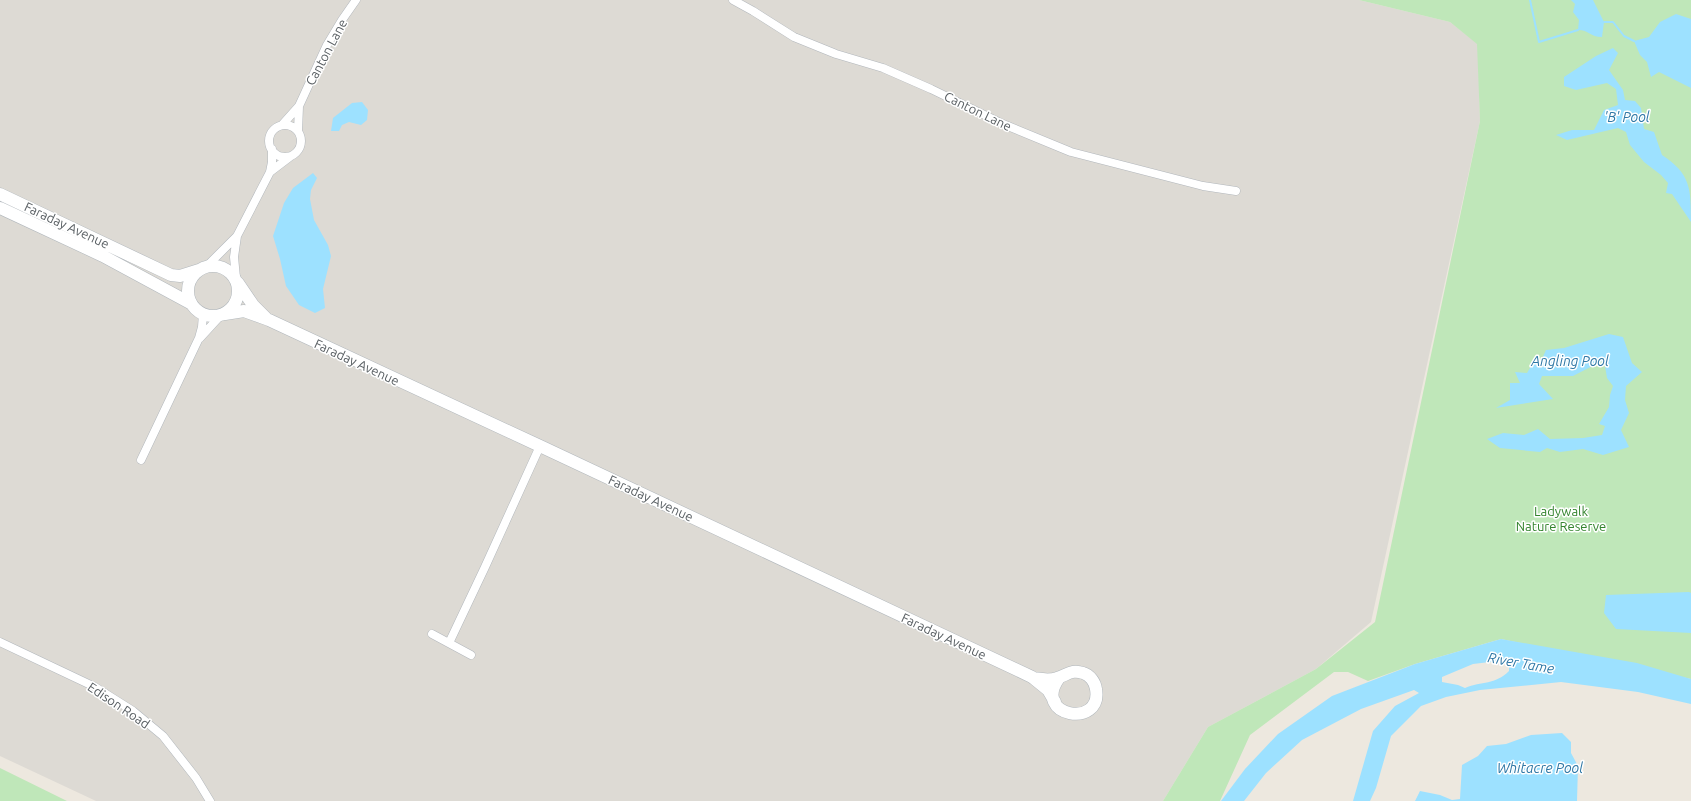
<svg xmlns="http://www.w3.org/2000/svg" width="1691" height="801" viewBox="0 0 1691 801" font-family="Ubuntu,sans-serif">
	<rect width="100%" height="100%" fill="#ede8df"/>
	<path fill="#dddad4" d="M0,0h1359l91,22 28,22 2,77 -109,501 -55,47 -108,58 -45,74h-1067l-96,-45z"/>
	<path fill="#bfe7b9" d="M1359,0h332v679l-190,-40 -86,25 -47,17 -20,-9h-14l-84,63 -30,66h-57l45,-74 108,-58 59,-47 105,-501 -3,-77 -27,-22z
		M0,768l67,33h-67z"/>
	<path fill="#9de1ff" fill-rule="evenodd" d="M1571,0h22l11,22 -2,15c-12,0 -13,-7 -24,-7l1,-10 -6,-8 2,-8z
		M1676,14l15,5v69l-32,-16 -8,5 -4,-15 -7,-7 -6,-14 15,-4 11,-15z
		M1613,48l5,5 -9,17 14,20 2,10 10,1 6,7 3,21 10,3 8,23c29,19 29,34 29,67l-19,-28 -6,-1 2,-10 -7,-8 -17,-13 -14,-17 -4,-13 -8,-4 -51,12 -11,-5 16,-5h22l10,-20 14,-5 -2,-16 -9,-6 -31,7 -12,-4v-9l32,-21z
		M362,102l6,8 -1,10 -6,5 -12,-3 -7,3 -3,6h-8l2,-13 19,-15z
		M313,173l4,5 -6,12 -1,9 4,21 14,25 3,11 -8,33 2,19 -10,5 -16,-8 -13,-19 -6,-27 -7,-23 11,-33 9,-15z
		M1609,334l14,3 9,26 10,9 -16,14 -1,14 4,13 -8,17 8,17 -26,8 -20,-6 -23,3 -13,-4 -7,4 -40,-4 -13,-9 16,-6 21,2 14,-6 12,10 33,-1 19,-3 3,-9 -6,-2 10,-17 1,-12 3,-9 -6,-8 -3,-18 -31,16h-31l-3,8 14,15 -57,9 14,-8v-17h10l-5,-11 12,1 6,-10 9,-4 4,-9 18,-2z
		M1689,592l2,1v40l-75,-4 -12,-16 2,-18z
		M1501,639l136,24 54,16v25l-53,-12 -77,-10 -81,8 -34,7 -25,9 -30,30 -15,52 -6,13h-17l20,-70 22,-25 24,-13 -5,-3 -53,19 -59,31 -36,33 -22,28h-23l24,-32 33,-35 54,-38 83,-32zM1498,661l11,4v6c-14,14 -27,10 -44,17l-7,-3 -16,-3v-5l31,-13z
		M1562,733l9,9v11l7,13 -1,35h-162l5,-10 20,4 12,5 8,-1 2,-34 16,-9 9,-10 19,-2 25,-9z"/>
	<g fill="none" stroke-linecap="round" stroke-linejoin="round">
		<path stroke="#9de1ff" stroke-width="2" d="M1530,0l9,42 39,-12
			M1604,22h9l11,14 10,5"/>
		<defs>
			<path id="street" d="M733,0l20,11 41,26 42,17 47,14 48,21 72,35 68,28 132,34 33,5
				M282,125l17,-19 28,-61 15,-25 14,-20
				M269 141a16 16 0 1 1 32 0a16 16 0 1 1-32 0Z
				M298,131l1,-25
				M270,172l21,-16
				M207,266l30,-30 33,-64 2,-10v-13
				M236,278l-2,-21 3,-21
				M200,338l21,-23
				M141,460l58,-122 3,-11 1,-13
				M432,634l39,21
				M0,642l95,45 38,24 30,25 33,42 14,23
				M449,643l36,-76 55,-121"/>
			<path id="secondary" d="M0,194l171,81 9,1 19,-6
				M0,208l103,48 87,47
				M188 291a25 25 0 1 1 50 0a25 25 0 1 1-50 0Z
				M238,283l15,22 13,13
				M225,314l19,-3 25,9 271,126 492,231 16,13 7,12
				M1033,678c8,1 16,3 24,0 10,-3 15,-9 26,-5 7,2 12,9 13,16 7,40 -65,28 -37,-11"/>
		</defs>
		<use href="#street" stroke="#b2b7bc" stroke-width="9"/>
		<use href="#secondary" stroke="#b1b7bc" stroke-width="13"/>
		<use href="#street" stroke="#fff" stroke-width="8"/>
		<use href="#secondary" stroke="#fff" stroke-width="12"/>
	</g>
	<g text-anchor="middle" stroke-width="3" stroke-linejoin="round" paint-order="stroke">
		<g font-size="13" fill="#585e62" stroke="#fff">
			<text transform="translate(326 52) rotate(-62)" y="5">Canton Lane</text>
			<text transform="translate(978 111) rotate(26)" y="5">Canton Lane</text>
			<text transform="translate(67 225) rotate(25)" y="5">Faraday Avenue</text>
			<text transform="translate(357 362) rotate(25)" y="5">Faraday Avenue</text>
			<text transform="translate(651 498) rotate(25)" y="5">Faraday Avenue</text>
			<text transform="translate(944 636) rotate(25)" y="5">Faraday Avenue</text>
			<text transform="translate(119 705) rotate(34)" y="5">Edison Road</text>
		</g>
		<g font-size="13" fill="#34842e" stroke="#fff">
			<text x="1561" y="516">Ladywalk<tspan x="1561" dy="15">Nature Reserve</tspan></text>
		</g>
		<g font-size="14" font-style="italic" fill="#2f78a6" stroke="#fff">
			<text x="1627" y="122">'B' Pool</text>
			<text x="1570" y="366">Angling Pool</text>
			<text transform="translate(1521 663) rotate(10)" y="5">River Tame</text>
			<text x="1540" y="773">Whitacre Pool</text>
		</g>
	</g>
</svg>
